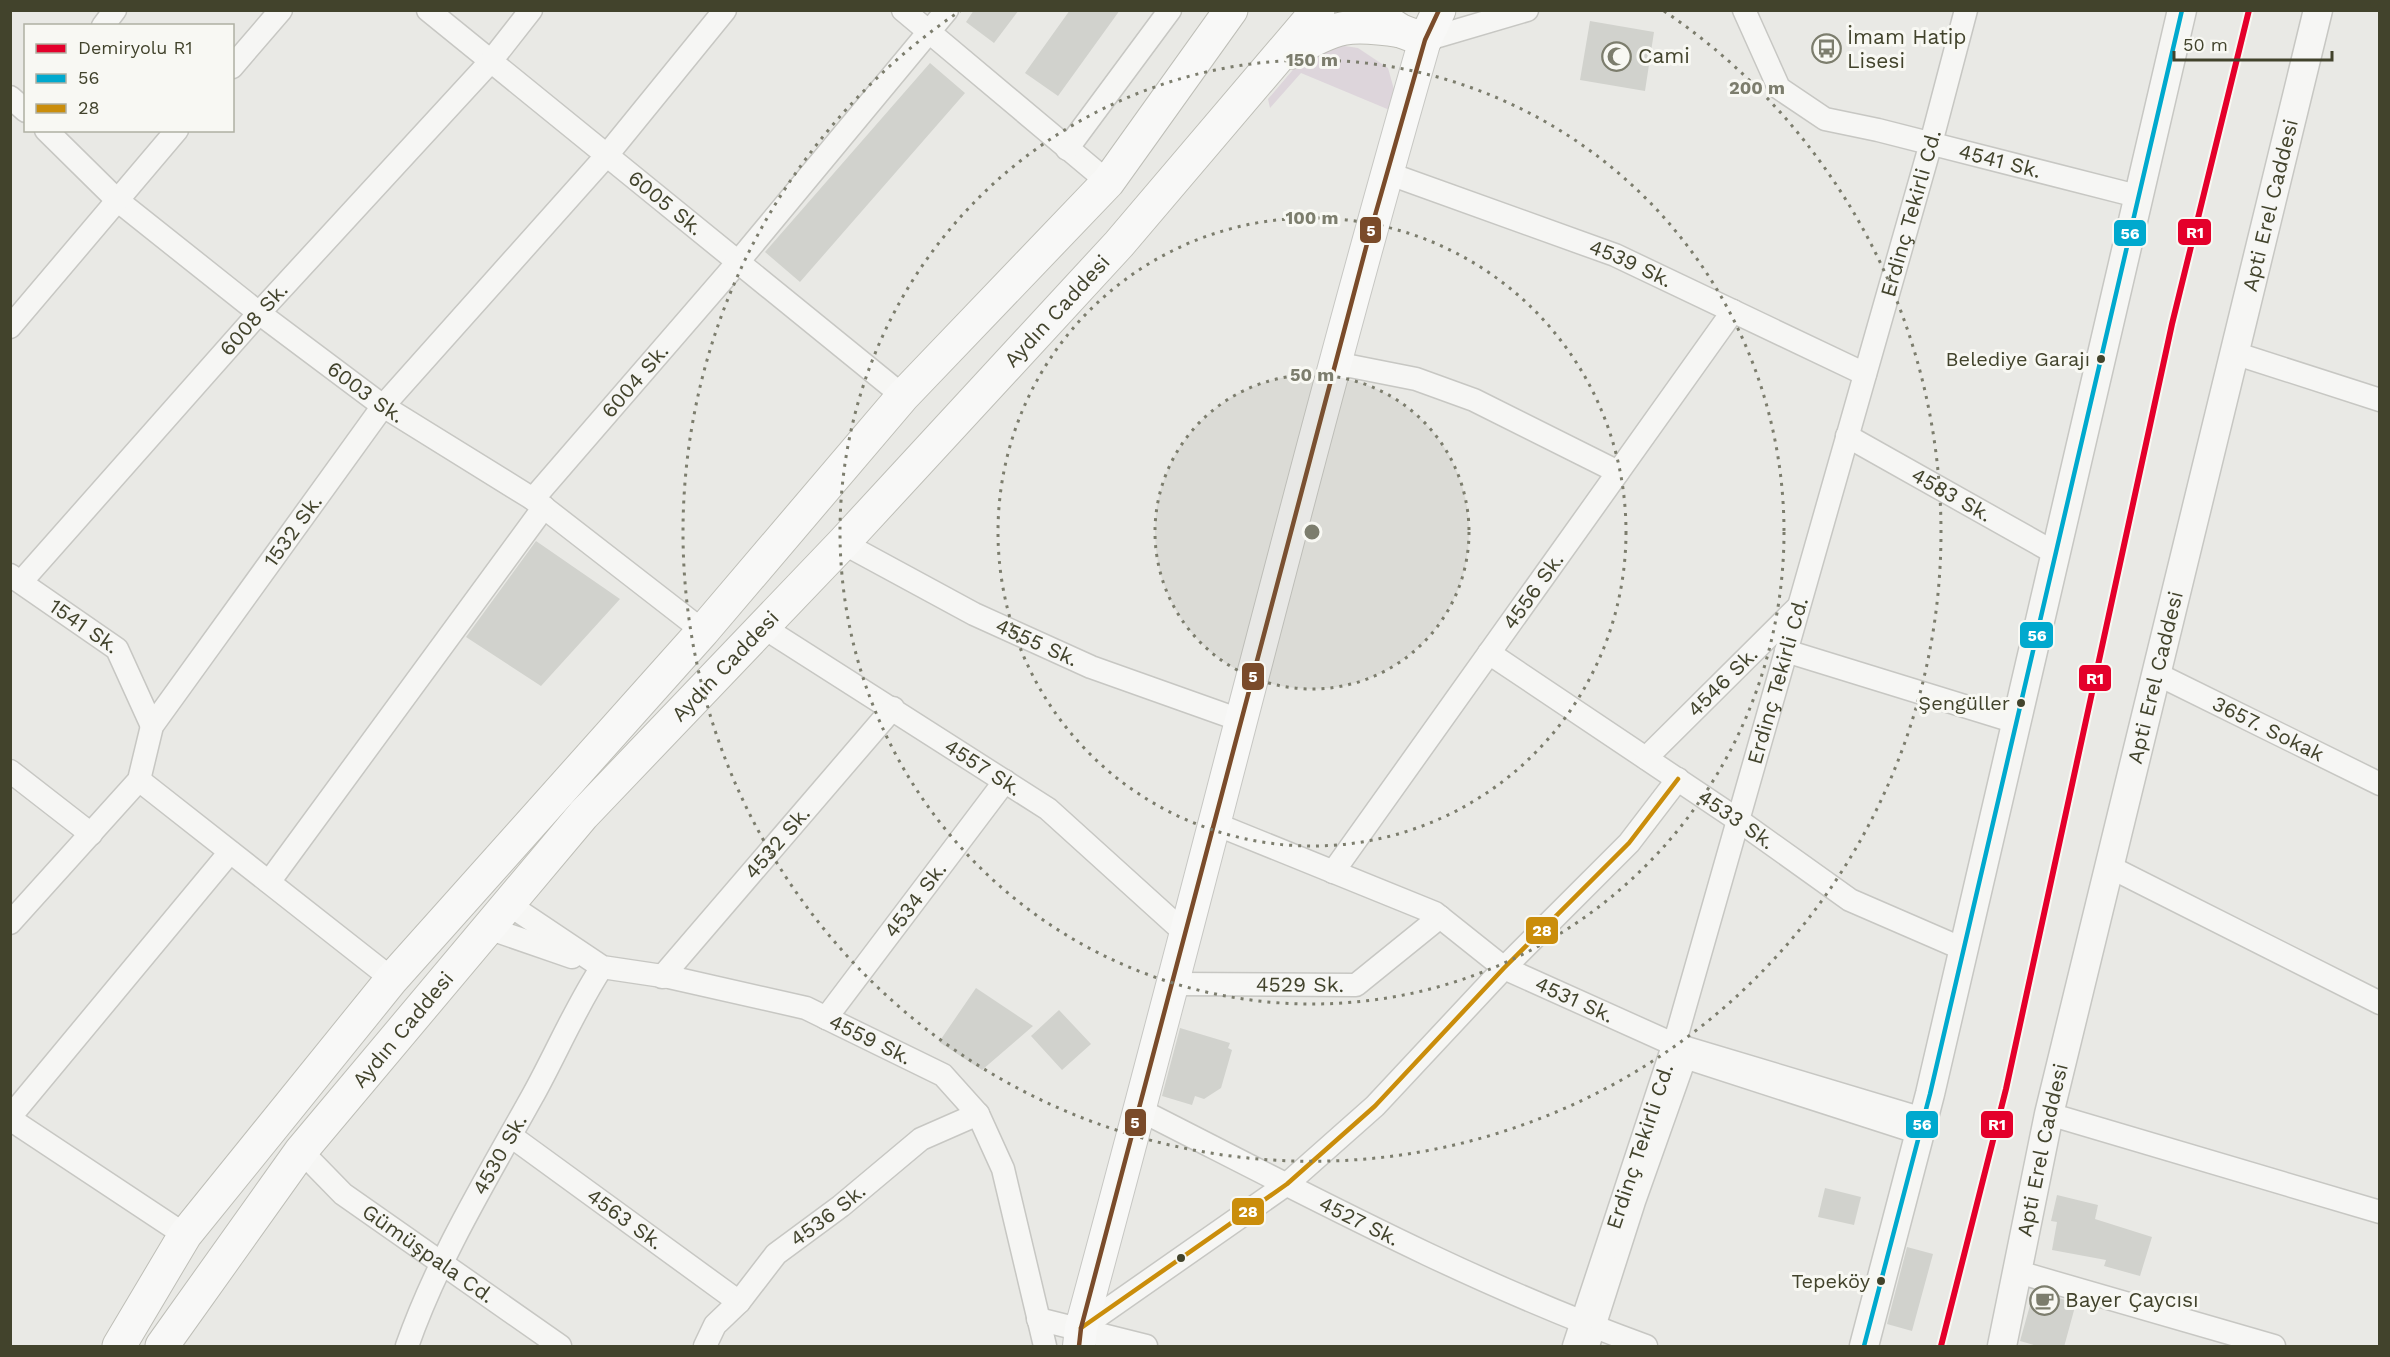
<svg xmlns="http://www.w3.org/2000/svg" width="2390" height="1357" viewBox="0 0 2390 1357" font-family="'Work Sans',sans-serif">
	<rect width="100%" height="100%" fill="#e9e9e5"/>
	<path fill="#ddd5db" d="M1331,44l27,4 30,20 7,25 -3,18 -91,-38 -31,35 -2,-9 29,-34z"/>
	<path fill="#d1d2cd" d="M974,10h45l-25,33 -28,-21z
		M1070,10h50l-62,86 -33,-23z
		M1590,21l64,11 -9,59 -65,-11z
		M930,63l35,30 -165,189 -35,-30z
		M536,541l84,58 -79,87 -75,-49z
		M976,988l57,38 -51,44 -43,-28z
		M1059,1010l32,34 -29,26 -31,-34z
		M1180,1028l50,15 -2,5 4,2 -11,38 -17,11 -9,-3 -3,9 -30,-9z
		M1825,1188l36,9 -7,28 -36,-8z
		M2057,1195l41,10 -3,14 57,18 -12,39 -36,-10 2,-6 -54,-10 5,-28 -6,-1z
		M1907,1247l26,7 -21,77 -25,-7z
		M2034,1291l42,12 -12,44h-23l-21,-6z"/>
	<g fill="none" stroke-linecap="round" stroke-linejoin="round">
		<defs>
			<path id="pedestrian" d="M1591,1346l46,-144 50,-141 232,75 4,2 -1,3"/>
			<g id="minor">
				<path id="s1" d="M428,10l475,386"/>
				<path d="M903,10l205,172"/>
				<path id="s2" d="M1744,10l35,78 46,31 53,11 259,66"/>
				<path d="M103,26l12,-16"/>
				<path d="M1425,40l102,-30"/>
				<path d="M232,67l49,-57"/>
				<path d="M10,97l16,14"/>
				<path id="s3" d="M46,130l71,70 142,113 124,93 150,93 170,132"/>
				<path d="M1067,149l103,-139"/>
				<path id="s4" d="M1387,173l228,82 250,119"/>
				<path d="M10,327l167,-197"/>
				<path d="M2234,353l146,47"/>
				<path d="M1335,363l81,16 58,21 144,72"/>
				<path id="s5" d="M1847,436l208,117"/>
				<path id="s6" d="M533,499l205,-237 209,-252"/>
				<path id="s7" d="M843,543l131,71 117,53 149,53"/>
				<path id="s8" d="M10,575l107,74 35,77"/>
				<path id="s9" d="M21,582l238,-269 232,-252 40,-51"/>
				<path id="s10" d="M763,627l285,182 137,124"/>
				<path d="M1786,651l230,71"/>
				<path id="s11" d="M1489,653l249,167 112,80 113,49"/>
				<path id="s12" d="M2157,674l223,110"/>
				<path id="s13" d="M1646,758l152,-151"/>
				<path d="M10,771l81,63"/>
				<path d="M139,780l253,199"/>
				<path id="s14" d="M1213,823l222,90 69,55 169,76 250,75"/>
				<path d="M2110,867l270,136"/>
				<path id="s15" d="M1333,872l400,-561"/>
				<path d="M269,882l275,-375"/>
				<path id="s16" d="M508,904l94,63 67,10 137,31 137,67 35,39 25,55 42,177"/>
				<path id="s17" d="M10,923l129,-143 13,-54 231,-320 224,-251 118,-145"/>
				<path d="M488,928l84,29"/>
				<path id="s18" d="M662,977l231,-269"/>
				<path id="s19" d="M1171,984l185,1 84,-68"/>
				<path id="s20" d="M826,1018l179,-237"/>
				<path id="s21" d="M1138,1109c166,84 332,174 508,237"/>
				<path d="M2049,1114l331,98"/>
				<path d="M10,1117l220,-265"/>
				<path d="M10,1119l175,116"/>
				<path id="s22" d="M511,1136l228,166"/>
				<path id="s23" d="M301,1151l42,43 217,152"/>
				<path d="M2018,1272l256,74"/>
				<path d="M1038,1319l108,27"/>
				<path d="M1081,1328l206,-144 88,-78 129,-138 125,-125 49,-64"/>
				<path id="s24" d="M407,1346c31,-88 80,-168 125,-249 24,-43 43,-89 70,-130"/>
				<path id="s25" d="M705,1346l10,-21 24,-23 37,-48 65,-48 80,-67 57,-25"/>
				<path id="s26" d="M1574,1346l104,-315 253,-888 35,-133"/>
			</g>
			<g id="tertiary">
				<path d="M1864,1346l66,-252 252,-1084"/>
				<path id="s27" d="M2002,1346l47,-232 269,-1104"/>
			</g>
			<path id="secondary" d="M1079,1346l2,-18c117,-429 221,-861 344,-1288"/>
			<g id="trunk">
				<path d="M1384,20l17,11 24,9 14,-30"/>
				<path d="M1292,52c44,-27 58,-29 109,-21"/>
				<path d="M119,1346l66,-111 207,-256 311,-348 200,-235 205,-214 123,-172"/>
				<path id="s28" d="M162,1346l139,-195 282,-336 260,-272 276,-299 199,-234"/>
			</g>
		</defs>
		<use href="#pedestrian" stroke="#c7c7c3" stroke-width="19"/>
		<use href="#minor" stroke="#c7c7c3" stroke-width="25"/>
		<use href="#tertiary" stroke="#c7c7c3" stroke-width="31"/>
		<use href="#secondary" stroke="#c7c7c3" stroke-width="34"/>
		<use href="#trunk" stroke="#bebeb7" stroke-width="35"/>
		<use href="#pedestrian" stroke="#f6f6f4" stroke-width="16"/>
		<use href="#minor" stroke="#f6f6f4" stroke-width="22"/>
		<use href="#tertiary" stroke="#f6f6f4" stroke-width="28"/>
		<use href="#secondary" stroke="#f8f8f7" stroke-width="32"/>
		<use href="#trunk" stroke="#f8f8f7" stroke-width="33"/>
		<defs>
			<path id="bus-1" d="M1864,1346l66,-252 252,-1084"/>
			<path id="bus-2" d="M1081,1328l206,-144 88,-78 129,-138 125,-125 49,-64"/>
			<path id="bus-3" d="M1079,1346l2,-18 287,-1088 57,-200 14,-30"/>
		</defs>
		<use href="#bus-1" stroke="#f8f8f3" stroke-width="9"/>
		<use href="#bus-2" stroke="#f8f8f3" stroke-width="9"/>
		<use href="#bus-3" stroke="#f8f8f3" stroke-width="9"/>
		<use href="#bus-1" stroke="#00a9ce" stroke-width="4.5"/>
		<use href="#bus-2" stroke="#ca8d0b" stroke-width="4.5"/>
		<use href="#bus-3" stroke="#7a4b2a" stroke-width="4.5"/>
		<defs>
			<path id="rail-1" d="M1941,1346l65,-257 166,-765 77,-314"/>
		</defs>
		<use href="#rail-1" stroke="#f8f8f3" stroke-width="10"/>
		<use href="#rail-1" stroke="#e4002b" stroke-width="6"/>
	</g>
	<circle cx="1312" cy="532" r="157" fill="#7c7d6d" fill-opacity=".12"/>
	<g fill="none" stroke="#7c7d6d" stroke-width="3" stroke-dasharray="3 6">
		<circle cx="1312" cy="532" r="157"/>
		<circle cx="1312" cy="532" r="314"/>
		<circle cx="1312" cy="532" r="472"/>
		<path d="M1664 11A629 629 0 1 1 960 11"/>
	</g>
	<defs>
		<symbol id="bus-ring" viewBox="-11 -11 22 22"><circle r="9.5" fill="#f8f8f3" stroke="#7c7d6d" stroke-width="1.5"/><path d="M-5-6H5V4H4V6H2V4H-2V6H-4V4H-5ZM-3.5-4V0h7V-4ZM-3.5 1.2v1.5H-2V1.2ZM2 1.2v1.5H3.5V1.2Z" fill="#7c7d6d"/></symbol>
		<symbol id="mosque-ring" viewBox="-11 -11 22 22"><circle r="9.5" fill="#f8f8f3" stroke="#7c7d6d" stroke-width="1.5"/><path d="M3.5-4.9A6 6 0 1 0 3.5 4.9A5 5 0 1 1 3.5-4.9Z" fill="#7c7d6d"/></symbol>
		<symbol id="cafe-ring" viewBox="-11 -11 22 22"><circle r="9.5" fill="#f8f8f3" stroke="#7c7d6d" stroke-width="1.5"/><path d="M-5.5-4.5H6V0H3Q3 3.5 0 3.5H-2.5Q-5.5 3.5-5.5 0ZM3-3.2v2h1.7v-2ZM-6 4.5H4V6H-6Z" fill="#7c7d6d"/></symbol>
	</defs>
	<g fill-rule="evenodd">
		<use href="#bus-ring" x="1810" y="32" width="33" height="33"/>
		<use href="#mosque-ring" x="1600" y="40" width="33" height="33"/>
		<use href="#cafe-ring" x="2028" y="1284" width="33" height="33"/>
	</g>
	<g fill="#42432c" stroke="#f8f8f3" stroke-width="2">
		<circle cx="2101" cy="359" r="5"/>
		<circle cx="2021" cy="703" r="5"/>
		<circle cx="1181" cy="1258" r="5"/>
		<circle cx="1881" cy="1281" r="5"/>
	</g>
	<g text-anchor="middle" stroke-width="6" stroke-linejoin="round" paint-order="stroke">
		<g font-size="20" fill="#42432c" stroke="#f8f8f3" text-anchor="end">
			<text x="2090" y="366">Belediye Garajı</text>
			<text x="2010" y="710">Şengüller</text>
			<text x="1870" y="1288">Tepeköy</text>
		</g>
		<g font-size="21" fill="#42432c" stroke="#f8f8f3" text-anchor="start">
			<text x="1847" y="44">İmam Hatip<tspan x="1847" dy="24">Lisesi</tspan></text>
			<text x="1638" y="63">Cami</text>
			<text x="2065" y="1307">Bayer Çaycısı</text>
		</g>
		<g font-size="21" fill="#42432c" stroke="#f8f8f3">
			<text dy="7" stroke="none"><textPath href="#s2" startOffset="321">4541 Sk.</textPath></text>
			<text dy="7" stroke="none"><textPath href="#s1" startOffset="306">6005 Sk.</textPath></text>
			<text dy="7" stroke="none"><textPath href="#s27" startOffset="1172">Apti Erel Caddesi</textPath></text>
			<text dy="7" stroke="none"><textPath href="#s26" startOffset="1182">Erdinç Tekirli Cd.</textPath></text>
			<text dy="7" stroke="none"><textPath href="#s4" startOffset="260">4539 Sk.</textPath></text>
			<text dy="7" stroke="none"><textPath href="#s28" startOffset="1370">Aydın Caddesi</textPath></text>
			<text dy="7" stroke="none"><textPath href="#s9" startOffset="351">6008 Sk.</textPath></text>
			<text dy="7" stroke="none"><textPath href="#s6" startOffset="156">6004 Sk.</textPath></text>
			<text dy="7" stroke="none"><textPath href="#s3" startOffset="414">6003 Sk.</textPath></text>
			<text dy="7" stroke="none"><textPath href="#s5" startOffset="120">4583 Sk.</textPath></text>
			<text dy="7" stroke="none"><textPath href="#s17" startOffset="489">1532 Sk.</textPath></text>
			<text dy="7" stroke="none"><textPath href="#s15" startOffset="345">4556 Sk.</textPath></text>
			<text dy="7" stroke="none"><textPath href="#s8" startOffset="90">1541 Sk.</textPath></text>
			<text dy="7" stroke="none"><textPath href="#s7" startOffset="218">4555 Sk.</textPath></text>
			<text dy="7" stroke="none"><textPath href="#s28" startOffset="884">Aydın Caddesi</textPath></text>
			<text dy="7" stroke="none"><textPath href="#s27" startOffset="686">Apti Erel Caddesi</textPath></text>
			<text dy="7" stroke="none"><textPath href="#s26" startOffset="696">Erdinç Tekirli Cd.</textPath></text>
			<text dy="7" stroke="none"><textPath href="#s13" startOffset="108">4546 Sk.</textPath></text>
			<text dy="7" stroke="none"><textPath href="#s12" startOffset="124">3657. Sokak</textPath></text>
			<text dy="7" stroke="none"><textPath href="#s10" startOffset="261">4557 Sk.</textPath></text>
			<text dy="7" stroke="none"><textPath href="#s11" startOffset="298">4533 Sk.</textPath></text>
			<text dy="7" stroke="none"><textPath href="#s18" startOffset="177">4532 Sk.</textPath></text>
			<text dy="7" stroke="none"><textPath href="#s20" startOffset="148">4534 Sk.</textPath></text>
			<text dy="7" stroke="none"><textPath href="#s19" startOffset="129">4529 Sk.</textPath></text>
			<text dy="7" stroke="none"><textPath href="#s14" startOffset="405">4531 Sk.</textPath></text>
			<text dy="7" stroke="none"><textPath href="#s28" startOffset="398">Aydın Caddesi</textPath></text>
			<text dy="7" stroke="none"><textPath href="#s16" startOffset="393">4559 Sk.</textPath></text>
			<text dy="7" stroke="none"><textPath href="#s26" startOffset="210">Erdinç Tekirli Cd.</textPath></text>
			<text dy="7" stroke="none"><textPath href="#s27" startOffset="200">Apti Erel Caddesi</textPath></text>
			<text dy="7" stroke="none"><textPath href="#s24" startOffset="213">4530 Sk.</textPath></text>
			<text dy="7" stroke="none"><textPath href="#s25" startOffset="182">4536 Sk.</textPath></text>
			<text dy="7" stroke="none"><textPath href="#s22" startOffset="141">4563 Sk.</textPath></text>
			<text dy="7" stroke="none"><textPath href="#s21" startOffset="248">4527 Sk.</textPath></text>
			<text dy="7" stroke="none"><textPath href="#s23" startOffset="164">Gümüşpala Cd.</textPath></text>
		</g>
	</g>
	<circle cx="1312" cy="532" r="9" fill="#7c7d6d" stroke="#f8f8f3" stroke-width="3"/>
	<g font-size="18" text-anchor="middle" font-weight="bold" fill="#7c7d6d" stroke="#f8f8f3" stroke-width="6" stroke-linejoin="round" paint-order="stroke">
		<text x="1312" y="66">150 m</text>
		<text x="1757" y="94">200 m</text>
		<text x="1312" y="224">100 m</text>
		<text x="1312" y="381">50 m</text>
	</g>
	<g stroke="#f8f8f3" stroke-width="2">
		<rect x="1359" y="216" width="23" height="28" rx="6" fill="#7a4b2a"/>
		<rect x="2177" y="218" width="35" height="28" rx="6" fill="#e4002b"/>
		<rect x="2113" y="219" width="34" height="28" rx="6" fill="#00a9ce"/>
		<rect x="2019" y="621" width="35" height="28" rx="6" fill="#00a9ce"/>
		<rect x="1241" y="662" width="24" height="29" rx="6" fill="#7a4b2a"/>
		<rect x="2078" y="664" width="34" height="28" rx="6" fill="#e4002b"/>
		<rect x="1525" y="916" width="34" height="29" rx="6" fill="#ca8d0b"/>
		<rect x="1124" y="1108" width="23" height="29" rx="6" fill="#7a4b2a"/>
		<rect x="1980" y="1110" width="34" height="29" rx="6" fill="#e4002b"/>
		<rect x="1905" y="1110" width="34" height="29" rx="6" fill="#00a9ce"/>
		<rect x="1231" y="1197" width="34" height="29" rx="6" fill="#ca8d0b"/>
	</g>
	<g font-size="16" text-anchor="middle" font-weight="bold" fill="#fff">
		<text x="1371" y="236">5</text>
		<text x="2195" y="238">R1</text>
		<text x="2130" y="239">56</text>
		<text x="2037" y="641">56</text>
		<text x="1253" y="682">5</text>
		<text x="2095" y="684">R1</text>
		<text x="1542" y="936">28</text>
		<text x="1135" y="1128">5</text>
		<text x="1997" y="1130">R1</text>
		<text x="1922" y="1130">56</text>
		<text x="1248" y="1217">28</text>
	</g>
	<rect width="2390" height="1357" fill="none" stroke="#42432c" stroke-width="24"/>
	<rect x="24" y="24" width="210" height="108" fill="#f8f8f3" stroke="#afb0a3" stroke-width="1.5"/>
	<rect x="36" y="44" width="30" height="9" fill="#e4002b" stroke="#afb0a3" stroke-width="1.5"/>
	<text x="78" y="54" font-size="18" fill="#42432c">Demiryolu R1</text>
	<rect x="36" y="74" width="30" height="9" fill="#00a9ce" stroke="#afb0a3" stroke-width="1.5"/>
	<text x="78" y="84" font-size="18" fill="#42432c">56</text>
	<rect x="36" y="104" width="30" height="9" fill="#ca8d0b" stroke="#afb0a3" stroke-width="1.5"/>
	<text x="78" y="114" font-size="18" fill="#42432c">28</text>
	<path d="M2174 51v9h158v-9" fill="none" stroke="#42432c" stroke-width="3"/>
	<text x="2183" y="51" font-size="18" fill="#42432c" stroke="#f8f8f3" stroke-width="4.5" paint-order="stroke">50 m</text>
</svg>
